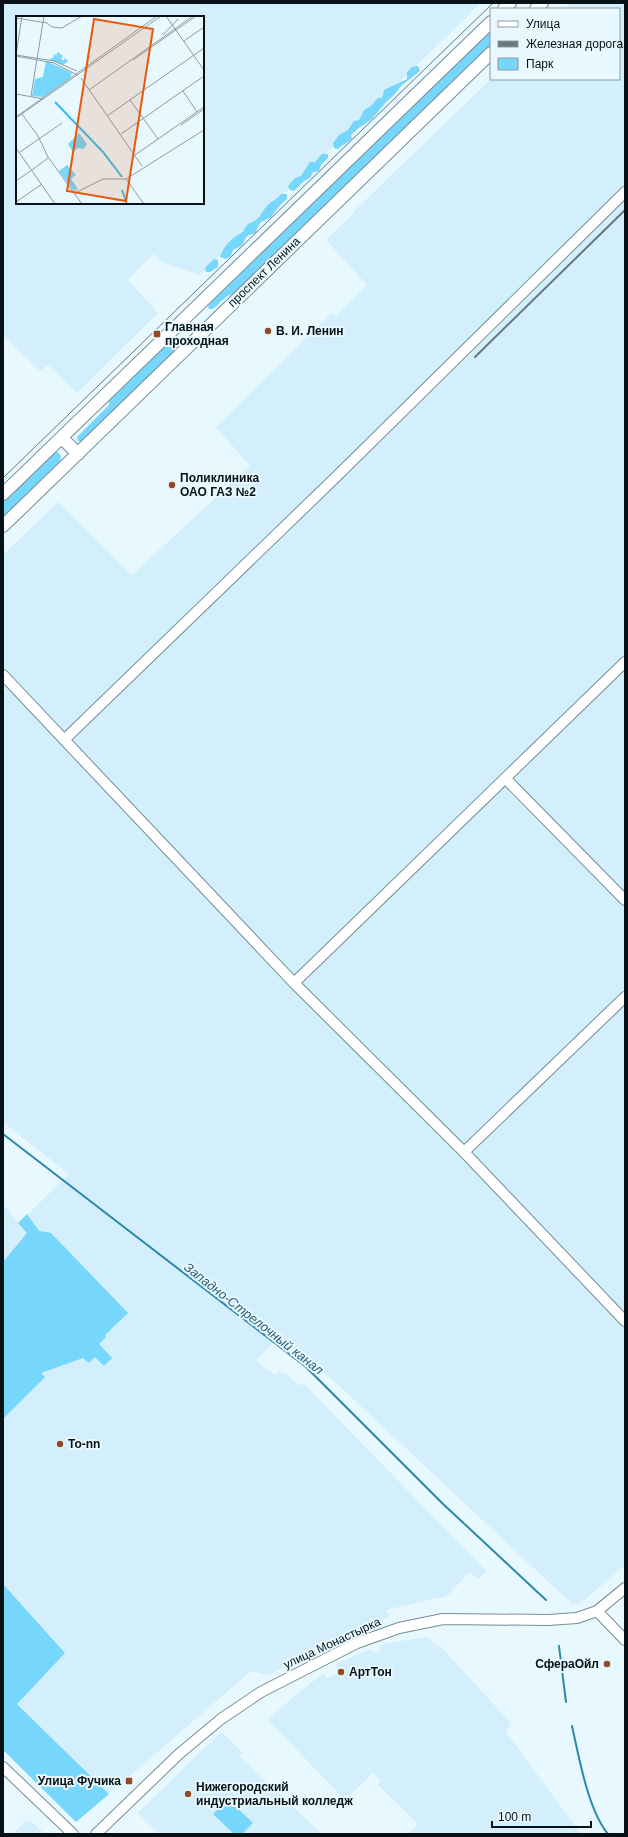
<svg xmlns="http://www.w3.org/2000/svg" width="628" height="1837" viewBox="0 0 628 1837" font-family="Arial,sans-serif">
	<rect width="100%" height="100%" fill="#e8f8ff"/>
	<path fill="#d3effb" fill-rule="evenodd" d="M3,3h478l-281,272 -37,-12 -9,-9 -14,13 -12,13 30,33 -81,80 -29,-28 -8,6 -37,-36zM17,17h186v186h-186z
		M570,3h55v1562l-45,39h-8l-239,-224 -55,-43 -22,24 19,14 4,-4 9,4 11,11 4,-3 183,188 -8,8 -8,-7 -23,24 -62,14 5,6 -122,59 -17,-4 -142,123 -92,-91 48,-50 -62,-69v-380l16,19 50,-49 -66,-52v-567l55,-53 74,73 118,-109 -34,-39 116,-114 4,3 31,-31 -41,-45 28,-27 1,-3 136,-131h128v-70h-55z
		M427,1637l11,10 2,-1 71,77 -5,9 75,102h-173l10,-10 -40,-39 3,-4 -8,-8 -28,27 -77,-80 26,-24 30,-23 3,5 12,-5 -3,-9 34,-15 5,4 5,-2v-5l7,-3z
		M222,1732l21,21 -3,4 82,77h-163l-21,-21 59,-58z
		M31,1821l14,13h-33l13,-12z"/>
	<path fill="#76d6fb" d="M491,30v19l-254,244 -10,3 -14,13h-4l-1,-2 2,-4z
		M418,66l2,5 -18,14 -9,11 -6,5 -16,19 -11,7 -9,8 1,4c-4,4 -9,5 -14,10l-4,-1 -1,-5 6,-8 9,-5 6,-9 5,-1 5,-10 7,-4 7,-8h4l2,-8 23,-11v-7l5,-5z
		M322,154h6v4l-7,7 -2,6 -6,1 -3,6 -6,3 -10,10 -4,-1 -2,-4 7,-8 6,-2 9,-14h5z
		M281,194h6v5l-5,4 -11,14 -10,5 -4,6 -1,5c-13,3 -8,4 -14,12 -2,2 -7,4 -9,5l-2,6 -5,3 -6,-2c3,-11 13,-20 23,-25 5,-11 7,-7 14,-13 4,-3 6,-9 10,-13 4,-5 10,-6 14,-12z
		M214,259l4,1v7l-8,5h-4l-1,-4z
		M175,336l9,9 -102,97 -4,-1 -1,-4 32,-32v-6z
		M58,452l3,4 -1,5 -57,56v-16l49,-47z
		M27,1214l12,17 12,2 77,80 -23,22 1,2 -7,7 13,14 -8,8 -9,-9 -6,6 -6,-5 -42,15 4,4 -42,42v-157l24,-29 -9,-10z
		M3,1584l62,69 -48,51 92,90 -33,28 -73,-72z
		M228,1799l25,24 -11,11h-8l-21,-20z"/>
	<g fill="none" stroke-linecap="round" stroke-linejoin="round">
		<path stroke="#2a89a9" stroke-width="2" d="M3,1134l303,233 136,136 104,97
			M559,1646l7,56
			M572,1726c7,31 16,84 36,108"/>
		<defs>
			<path id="minor" d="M3,675l291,308 170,169 161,169
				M65,739l272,-263 288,-284
				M505,778l120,122
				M294,983l331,-321
				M464,1152l161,-155
				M597,1611l28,29
				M3,1767l70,67
				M96,1834l83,-80 42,-35 40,-27 96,-49 42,-15 44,-9 105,1 29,-2 20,-7 28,-23"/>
			<path id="major" d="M504,9l6,-6
				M536,9l6,-6
				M62,438l16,16
				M3,494l488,-472
				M3,526l488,-473"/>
		</defs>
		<use href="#minor" stroke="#748d97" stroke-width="12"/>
		<use href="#major" stroke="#748d97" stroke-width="14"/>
		<use href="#minor" stroke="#fff" stroke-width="10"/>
		<use href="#major" stroke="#fff" stroke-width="12"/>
		<path stroke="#6a767b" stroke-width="1" d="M3,478l490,-475"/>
		<path stroke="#6a767b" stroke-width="2" d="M475,357l150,-147"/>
	</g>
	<g fill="#914926" stroke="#e8f8ff" stroke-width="1.5">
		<circle cx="268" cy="331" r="4"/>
		<rect x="153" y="330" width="8" height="8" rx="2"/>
		<circle cx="172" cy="485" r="4"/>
		<circle cx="60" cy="1444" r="4"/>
		<circle cx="607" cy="1664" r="4"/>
		<circle cx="341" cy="1672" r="4"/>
		<rect x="125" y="1777" width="8" height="8" rx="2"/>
		<circle cx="188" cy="1794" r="4"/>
	</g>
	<g text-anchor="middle" stroke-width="4" stroke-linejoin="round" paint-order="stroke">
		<g font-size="12" fill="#081115" stroke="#e8f8ff">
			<text transform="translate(264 272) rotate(-44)" y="4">проспект Ленина</text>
			<text transform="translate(332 1643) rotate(-25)" y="4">улица Монастырка</text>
		</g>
		<g font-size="12" font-weight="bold" fill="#081115" stroke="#e8f8ff" text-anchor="start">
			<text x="165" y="331">Главная<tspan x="165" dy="14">проходная</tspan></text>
			<text x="276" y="335">В. И. Ленин</text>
			<text x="180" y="482">Поликлиника<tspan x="180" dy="14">ОАО ГАЗ №2</tspan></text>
			<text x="68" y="1448">To-nn</text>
			<text x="599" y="1668" text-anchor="end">СфераОйл</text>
			<text x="349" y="1676">АртТон</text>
			<text x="121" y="1785" text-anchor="end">Улица Фучика</text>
			<text x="196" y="1791">Нижегородский<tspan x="196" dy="14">индустриальный колледж</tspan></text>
		</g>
		<g font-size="13" font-style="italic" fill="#2b5e71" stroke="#e8f8ff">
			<text transform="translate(254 1318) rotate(38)" y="5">Западно-Стрелочный канал</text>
		</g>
	</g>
	<g transform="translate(16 16)">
		<rect width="188" height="188" fill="#e8f8ff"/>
		<path d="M42,36l5,4 -2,2 2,3 2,-3 3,3 -5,4 -14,-6 4,-1 1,-4 5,4 -3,-3zM30,45l26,12 -2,5 -27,19 -11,-1 3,-17 8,-2zM63,117l8,11 -3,5 -6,-1 -5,4 -5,-8zM51,149l9,10 -5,4 7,10 -4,2 -15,-20z" fill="#76d6fb"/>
		<path fill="none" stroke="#38bde9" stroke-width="2" d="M39,86l48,50 19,25M106,174l5,14"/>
		<path fill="none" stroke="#8e9ca1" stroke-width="1" d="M150,0l38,54M0,2l31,5 5,4 10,1 20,-12M147,19l15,-16M168,25l20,-14M0,39l6,-39M0,39l38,6 23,10M0,40l38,7 23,12M117,44l63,-44M65,62l61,88M73,74l104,-74M167,75l14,21M0,78l28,5M15,80l13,-80M114,84l28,39M6,98l16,22 10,21 34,47M91,100l97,-68M0,101l141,-101M0,102l145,-102M165,109l23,-16M105,118l83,-58M0,132l39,56M4,136l42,-29M119,139l69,-48M16,154l16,-12M110,163l18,25M0,165l16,-11M59,177l28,-14h23l78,-49M0,186l26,-18"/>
		<path fill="#e8590c" fill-opacity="0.15" stroke="#e8590c" stroke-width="2" d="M78,3l59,10 -27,172 -59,-10z"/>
		<rect width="188" height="188" fill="none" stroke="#081115" stroke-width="2"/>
	</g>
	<rect width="628" height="1837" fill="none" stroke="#081115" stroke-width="8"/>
	<rect x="490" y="8" width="130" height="72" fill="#e8f8ff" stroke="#8e9ca1"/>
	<rect x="498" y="21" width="20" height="6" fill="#ffffff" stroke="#8e9ca1"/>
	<text x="526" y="28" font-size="12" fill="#081115">Улица</text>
	<rect x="498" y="41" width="20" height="6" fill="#6a767b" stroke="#8e9ca1"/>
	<text x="526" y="48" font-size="12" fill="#081115">Железная дорога</text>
	<rect x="498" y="58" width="20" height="12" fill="#76d6fb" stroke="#8e9ca1"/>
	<text x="526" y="68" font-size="12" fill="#081115">Парк</text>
	<path d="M492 1821v6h99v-6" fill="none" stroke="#081115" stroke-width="2"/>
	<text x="498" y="1821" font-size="12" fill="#081115" stroke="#e8f8ff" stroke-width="3" paint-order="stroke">100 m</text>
</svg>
